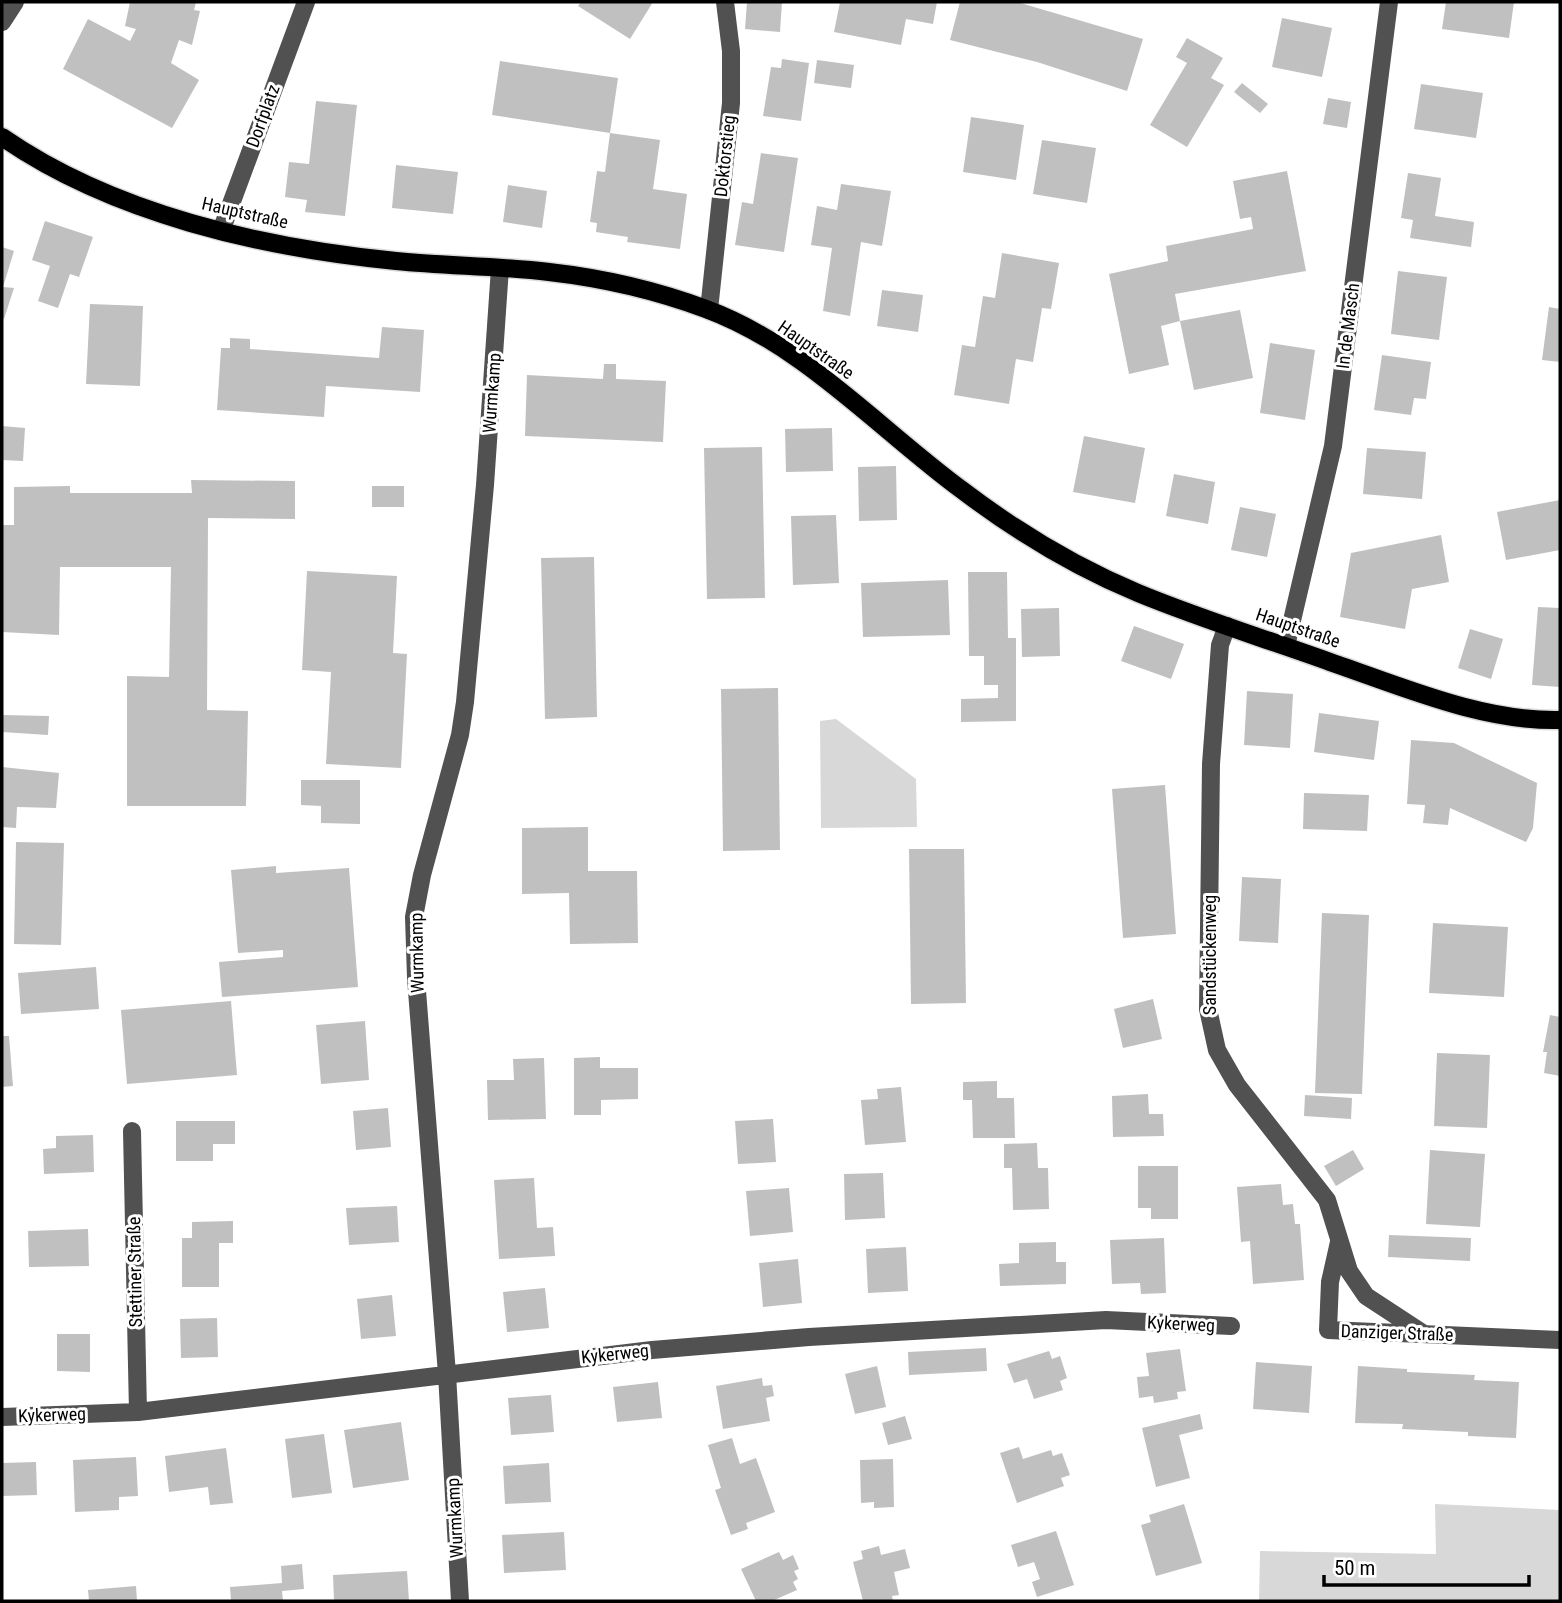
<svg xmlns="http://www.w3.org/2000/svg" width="1562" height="1603" viewBox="0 0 1562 1603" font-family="'Roboto Condensed',sans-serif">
	<rect width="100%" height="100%" fill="#fff"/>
	<path fill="#d8d8d8" d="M836,719l80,60 1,48 -96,1 -1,-107z
		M1435,1504l125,6v91h-301l1,-50 176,3z"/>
	<path fill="#c0c0c0" d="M130,2h66l-2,8 6,1 -8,34 -13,-5 -8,23 28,17 -27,48 -109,-59 25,-50 42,22 6,-12 -11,-3z
		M581,2h72l-23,37 -52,-33z
		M747,2h35l-2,30 -35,-3z
		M840,2h97l-4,22 -27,-5 -5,26 -67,-13z
		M960,2h57l126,37 -16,52 -90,-29 -87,-22z
		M1446,2h68l-5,36 -67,-9z
		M1282,18l50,10 -10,49 -50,-10z
		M1187,38l36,20 -12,20 13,7 -37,62 -37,-22 37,-62 -11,-6z
		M782,59l27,4 -8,58 -38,-5 8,-49 10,1z
		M817,60l37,5 -3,23 -37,-5z
		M500,61l118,17 -8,55 50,7 -7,49 34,5 -7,55 -53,-7 1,-5 -32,-5 1,-9 -7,-1 7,-51 8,1 5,-39 -118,-18z
		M1242,83l26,21 -8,9 -26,-21z
		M1421,84l62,9 -7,45 -62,-9z
		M1328,98l23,4 -4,26 -24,-4z
		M316,101l41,4 -12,111 -40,-4 2,-12 -22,-3 4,-35 20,2z
		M971,117l53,8 -8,55 -53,-8z
		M1042,140l54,8 -9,55 -54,-9z
		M761,153l37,5 -14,94 -49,-7 7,-43 11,2z
		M396,165l62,7 -5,42 -61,-6z
		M1287,171l19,100 -131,23 5,27 60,-11 13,68 -59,12 -14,-69 -19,5 8,39 -40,9 -20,-100 59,-13 -2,-15 87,-17 -2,-12 -11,2 -7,-38z
		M1408,173l33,5 -6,38 39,6 -3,25 -61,-9 3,-18 -12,-2z
		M841,184l50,7 -9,55 -21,-4 -11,74 -27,-5 9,-63 -21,-3 6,-39 20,4z
		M508,185l39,6 -5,37 -39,-6z
		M45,221l48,16 -14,40 -9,-3 -12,34 -20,-7 12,-35 -18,-6z
		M2,247l12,4 -11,36 11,1 -10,31 -2,-1z
		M1002,253l57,10 -8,46 -9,-1 -9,54 -17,-3 -7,45 -55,-9 8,-50 13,2 8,-51 12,2z
		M1398,271l49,6 -8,63 -48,-6z
		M882,290l41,5 -5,37 -41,-6z
		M90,304l53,2 -3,80 -54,-2z
		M1549,307l11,2v53l-18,-2z
		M382,327l42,3 -4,62 -94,-6 -2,31 -107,-7 4,-62h9v-10l20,1v10l129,9z
		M1270,343l45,7 -10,70 -45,-7z
		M1382,355l49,7 -5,37 -12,-1 -3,17 -37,-5z
		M604,364h12v15l50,2 -3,61 -138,-6 2,-61 76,4z
		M2,426l23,2 -2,33 -21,-1z
		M832,428l1,43 -47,1 -1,-43z
		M1084,436l61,12 -10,55 -62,-11z
		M762,447l3,151 -58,1 -3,-151z
		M1367,448l59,4 -4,47 -59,-5z
		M896,466l1,54 -38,1 -1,-54z
		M1174,474l41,8 -7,42 -42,-8z
		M191,480l104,1v38l-87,-1 -1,192 41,1 -2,95h-119v-130l42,1 2,-110h-111l-1,68 -57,-3v-107h12v-38l56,-1v7h122z
		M372,486h32v21h-32z
		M1560,500v50l-54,10 -9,-48z
		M1240,507l36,7 -9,43 -36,-7z
		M836,515l3,68 -46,2 -2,-69z
		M1441,535l8,47 -37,7 -7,40 -65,-12 11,-64z
		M594,557l3,160 -52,2 -4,-161z
		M307,571l90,5 -4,77 14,1 -6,114 -75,-4 5,-92 -29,-2z
		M968,572h39l1,66h8v83l-55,1v-23l37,-1v-13h-14v-29h-15z
		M948,580l2,55 -87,2 -2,-54z
		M1538,607l22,1v79l-28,-2z
		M1059,608l1,48 -38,1 -1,-48z
		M1134,626l50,18 -13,35 -50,-18z
		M1470,629l33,10 -12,40 -33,-11z
		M778,688l2,162 -57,1 -2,-162z
		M1247,691l46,3 -3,54 -46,-3z
		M1319,713l60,8 -5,39 -60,-8z
		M2,715l47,1 -1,19 -46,-3z
		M1411,740l43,3 83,40 -4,45 -7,14 -76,-34 -2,17 -25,-2 2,-18 -18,-1z
		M2,767l57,6 -3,35 -39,-1 -1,21 -14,-1z
		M301,780h59v44l-39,-1v-17l-20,-1z
		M1165,785l11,149 -53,4 -11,-149z
		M1304,793l65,2 -2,36 -64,-2z
		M588,827v44h49l1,72 -68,1 -1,-51 -47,1v-66z
		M16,842l48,1 -3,102 -47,-1z
		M909,849h55l2,154 -55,1z
		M276,866v7l73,-5 9,119 -136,10 -3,-35 64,-5v-7l-45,3 -7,-83z
		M1242,877l39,2 -3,64 -39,-2z
		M1322,913l47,2 -7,179 -47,-1z
		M1433,923l75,4 -4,70 -75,-4z
		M96,967l3,42 -78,5 -3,-41z
		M1153,999l9,40 -39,9 -9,-39z
		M231,1001l6,74 -110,9 -6,-74z
		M1550,1015l10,2v59l-16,-3 3,-21h-4z
		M365,1021l4,59 -48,4 -5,-59z
		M2,1036h7l4,50 -11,1z
		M1437,1053l53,2 -3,73 -53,-2z
		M600,1057v11h38v31l-37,1v15h-27v-57z
		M544,1058l2,61 -58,1 -1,-40h27l-1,-21z
		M997,1081v17h17l1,40h-42l-1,-38h-9v-18z
		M901,1087l5,55 -41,3 -4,-45 17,-1 -1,-10z
		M1148,1094l1,20h14l1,22 -51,1 -1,-41z
		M1305,1095l47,3 -1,21 -47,-3z
		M388,1108l3,39 -35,3 -3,-39z
		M773,1119l3,43 -38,2 -3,-43z
		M176,1121h59v23h-22v17h-37z
		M93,1135l1,37 -50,2 -1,-25 13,-1v-12z
		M1037,1143l1,25h10l1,41 -36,1 -1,-42h-8v-24z
		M1353,1150l11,19 -28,17 -12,-20z
		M1430,1150l55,4 -5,73 -54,-3z
		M1138,1166h40v53h-27v-11h-13z
		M883,1173l2,45 -40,2 -1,-46z
		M534,1178l3,50 16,-1 2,29 -56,3 -5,-79z
		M1281,1184l2,21 10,-1 2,20h5l4,56 -51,4 -3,-43 -9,1 -4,-55z
		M789,1188l4,44 -43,4 -4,-45z
		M397,1206l2,36 -50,3 -3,-37z
		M233,1221v22h-14v44h-37v-49h10v-16z
		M88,1229l1,37 -60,1 -1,-36z
		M1389,1235l82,3 -1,23 -82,-4z
		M1164,1238l2,55 -25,1 -1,-11 -28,1 -2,-44z
		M1056,1242v20h10v22l-66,2 -1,-22 20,-1v-20z
		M906,1247l2,44 -40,2 -2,-44z
		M798,1259l4,44 -39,4 -4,-44z
		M545,1288l4,40 -42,4 -4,-40z
		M392,1295l4,41 -35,3 -4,-40z
		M217,1318l1,39 -37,1 -1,-39z
		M57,1334h33v38l-33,-1z
		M986,1348l1,23 -78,4 -1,-23z
		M1180,1349l6,42 -9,1 1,7 -24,4 -1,-7 -14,2 -2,-21 12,-1 -3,-23z
		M1049,1351l3,8 8,-3 7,22 -7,3 3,9 -29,9 -7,-20 -13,4 -7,-19z
		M1256,1362l56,4 -3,47 -56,-4z
		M877,1366l9,41 -31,7 -10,-40z
		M1358,1366l49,3v3l68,3 -1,5 45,2 -3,56 -48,-2v-4l-66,-3 1,-5 -48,-1z
		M762,1378l1,8 9,-1 2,11 -8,2 4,23 -47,8 -7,-43z
		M658,1382l4,36 -45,4 -4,-35z
		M551,1395l3,37 -43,3 -3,-37z
		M1200,1414l3,15 -24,6 11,43 -34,9 -14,-59z
		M905,1416l7,23 -24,6 -6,-22z
		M401,1422l8,58 -56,8 -9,-58z
		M324,1434l8,59 -40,5 -7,-59z
		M732,1438l8,26 16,-6 19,54 -29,11 2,6 -17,6 -16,-45 6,-2 -13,-43z
		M1019,1447l4,12 28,-9 2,6 9,-3 8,22 -9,3 3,8 -47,17 -17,-50z
		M226,1448l7,55 -23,2 -2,-18 -39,5 -4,-36z
		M136,1457l2,39 -19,1v13l-44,2 -2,-52z
		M893,1459l1,48 -20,1v-6l-13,1 -1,-43z
		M36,1462l1,33 -35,1v-33z
		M549,1463l2,39 -46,2 -2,-38z
		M1184,1504l18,59 -46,13 -15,-51 10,-3 -2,-7z
		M1056,1531l18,54 -37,12 -5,-15 8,-3 -6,-17 -16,5 -7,-22z
		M564,1532l2,38 -62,3 -2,-38z
		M879,1546l2,9 24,-6 5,19 -16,4 5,23 -7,1 1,5h-30l-10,-39 10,-3 -2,-8z
		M779,1552l4,8 10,-5 6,14 -5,2 4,8 -5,3 4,8 -25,11h-16l-15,-32z
		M302,1564l2,25 -22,2 1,10h-52l-1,-14 52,-4 -1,-17z
		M407,1571l2,30h-75l-1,-26z
		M136,1586l1,15h-48l-1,-11z"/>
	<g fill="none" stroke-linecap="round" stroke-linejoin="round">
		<defs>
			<path id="major" d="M2,137c111,77 261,111 394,124 51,5 102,5 153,11 53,6 106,18 157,37 98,36 173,120 256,181 54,41 113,77 176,103 63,26 128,46 192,69 73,25 153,60 230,58"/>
		</defs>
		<use href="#major" stroke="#dbdbdb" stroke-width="21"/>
		<path stroke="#515151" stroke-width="18" d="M2,22l13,-20
			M221,231l85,-229
			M709,310l22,-207v-52l-6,-49
			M1227,626l-7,19 -9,119 -3,245 9,41 20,35 90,115 22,71 17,25 58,38
			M1286,646l47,-200 56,-444
			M132,1131l6,281
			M1339,1242l-9,40 -2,48 232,10
			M2,1417l136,-5 514,-62 157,-13 297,-17 125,6
			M460,1601l-13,-227 -31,-396 -2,-61 8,-42 38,-140 5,-33 20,-217 15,-217"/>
		<use href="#major" stroke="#000" stroke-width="18"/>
	</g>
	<g text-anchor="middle" stroke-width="6" stroke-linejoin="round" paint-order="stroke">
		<g font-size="18" fill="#000" stroke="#fff">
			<text transform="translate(263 116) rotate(-70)" y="6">Dorfplatz</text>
			<text transform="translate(725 156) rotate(-84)" y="6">Doktorstieg</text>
			<text transform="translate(245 213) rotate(13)" y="6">Hauptstraße</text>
			<text transform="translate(1348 326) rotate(-83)" y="6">In de Masch</text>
			<text transform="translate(816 350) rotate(35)" y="6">Hauptstraße</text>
			<text transform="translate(492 393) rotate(-86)" y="6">Wurmkamp</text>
			<text transform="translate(1298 628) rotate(19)" y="6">Hauptstraße</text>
			<text transform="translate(417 953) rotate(-91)" y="6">Wurmkamp</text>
			<text transform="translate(1210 955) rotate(-90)" y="6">Sandstückenweg</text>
			<text transform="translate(135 1272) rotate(-91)" y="6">Stettiner Straße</text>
			<text transform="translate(1181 1324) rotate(3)" y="6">Kykerweg</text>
			<text transform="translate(1397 1333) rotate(2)" y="6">Danziger Straße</text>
			<text transform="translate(615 1354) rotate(-6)" y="6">Kykerweg</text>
			<text transform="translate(52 1415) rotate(-2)" y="6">Kykerweg</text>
			<text transform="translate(455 1518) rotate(-93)" y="6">Wurmkamp</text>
		</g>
	</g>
	<rect width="1562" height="1603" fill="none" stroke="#000000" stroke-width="7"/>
	<path d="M1324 1575v10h205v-10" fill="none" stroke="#000000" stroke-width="3.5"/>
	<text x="1334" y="1575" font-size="21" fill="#000000" stroke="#ffffff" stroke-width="5" paint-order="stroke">50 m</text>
</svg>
